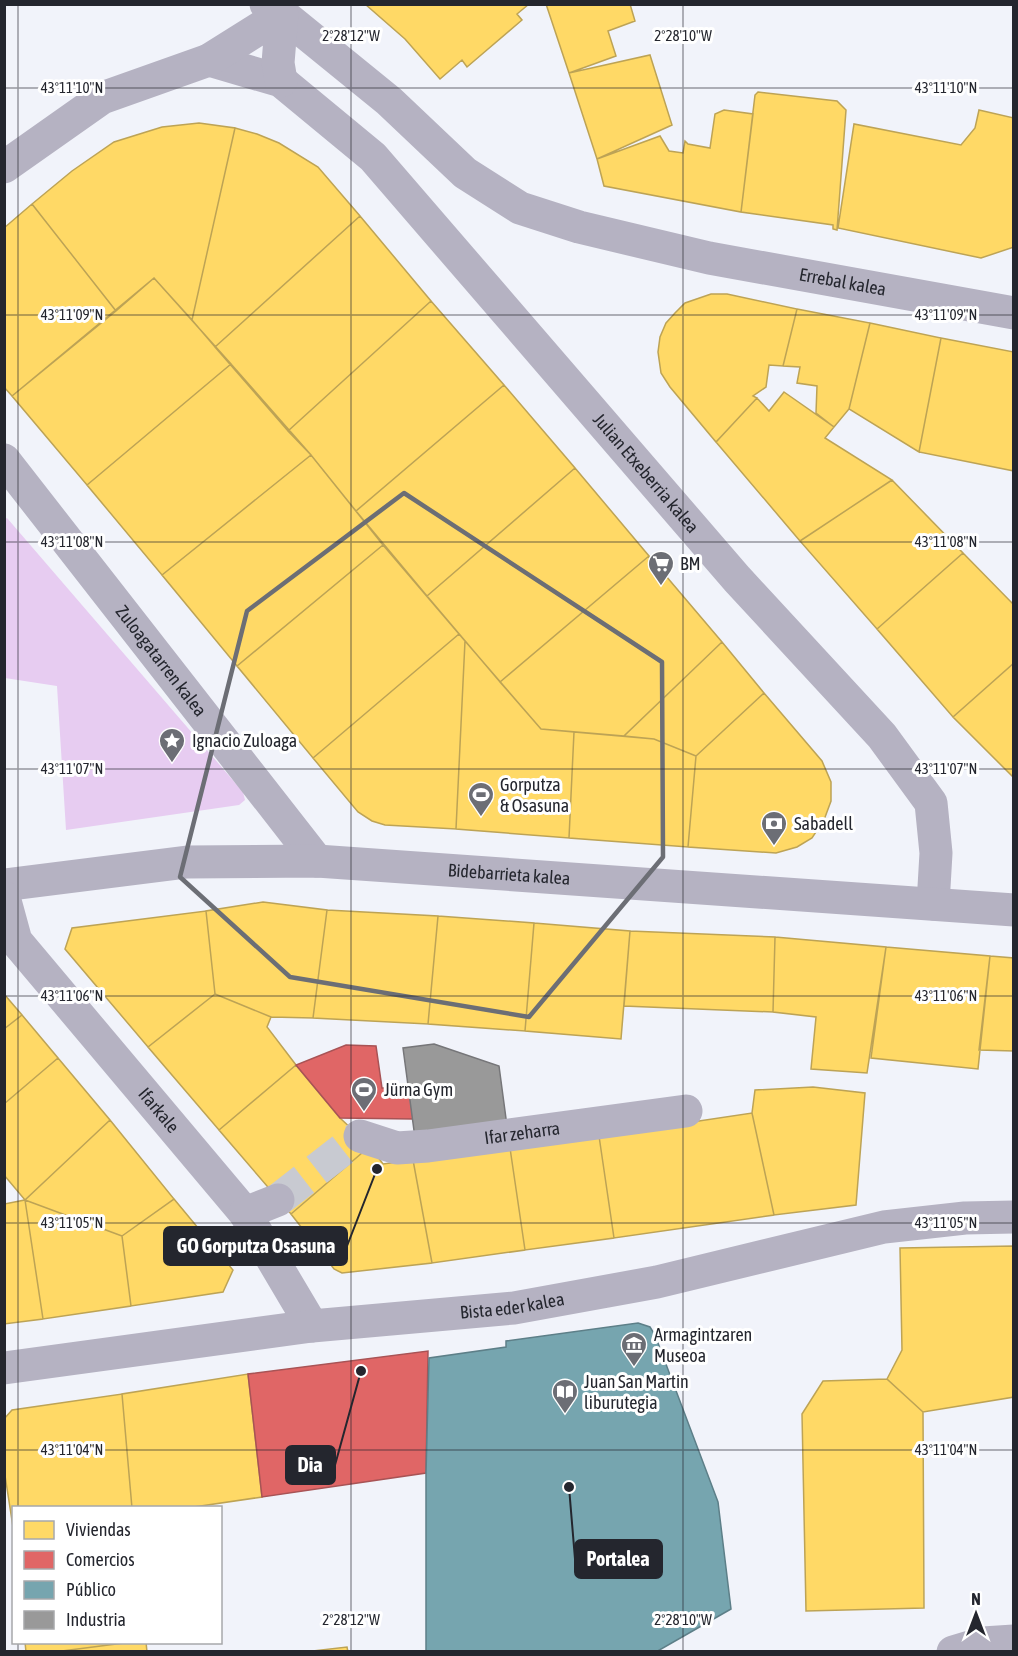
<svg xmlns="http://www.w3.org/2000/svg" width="1018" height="1656" viewBox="0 0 1018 1656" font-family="'Asap Condensed',sans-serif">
	<rect width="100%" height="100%" fill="#f1f3fa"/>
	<path fill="#e7ccf1" d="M7,518l236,274 2,8 -6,5 -173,25 -9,-144 -52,-8 -1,-158z"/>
	<path fill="#ffd966" stroke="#bda355" stroke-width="1.5" d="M365,4h164l-12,10 5,6 -55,47 -5,-7 -22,19 -35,-40z
		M546,4h84l5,17 -27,10 8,25 -47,17z
		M650,55l22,70 -75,34 -28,-86z
		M758,92l79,9 9,9 -9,120 -4,-1v-4l-92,-13 14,-117z
		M724,110l29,4 -12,98 -137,-26 -7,-27 63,-23 9,15 14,2 2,-12 3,3 22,4 5,-34z
		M979,110l35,8v129l-33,11 -143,-30 16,-104 107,21 14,-17z
		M199,123l36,5 -43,192 -38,-42 -38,33 -84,-107 40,-33 42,-29 48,-15z
		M235,128l22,6 22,9 39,24 42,49 -145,131 -23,-27z
		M32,204l84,107 -104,85 -8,-9v-159z
		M360,216l71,85 -143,130 -73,-84z
		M154,278l77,86 -144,121 -75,-89z
		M711,294h16l70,15 -14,57 -14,-1 -3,22 -13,9 4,2 -41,44 -46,-55 -9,-14 -3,-21 2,-15 6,-14 9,-10 10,-10z
		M431,301l73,84 -148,126 -45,-56 -23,-24z
		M797,309l73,14 -21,86 -15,18 -18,-14 1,-27 -20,-3 3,-16 -17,-1z
		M870,323l71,15 -22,114 -70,-43z
		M941,338l73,14v119l-95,-19z
		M231,364l80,91 -149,120 -75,-90z
		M504,385l71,83 -148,128 -71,-85z
		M784,392l50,35 -9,11 67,42 -92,61 -84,-99 41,-44 12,13z
		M311,455l72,90 -146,121 -75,-91z
		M575,468l74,88 -149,126 -73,-86z
		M892,480l71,73 -86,76 -77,-88z
		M383,545l76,89 -146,124 -76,-92z
		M963,553l51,52v58l-61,54 -76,-88z
		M649,556l73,86 -98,94 -83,-7 -41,-47z
		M459,634l6,7 -9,188 -71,-4 -13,-4 -14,-9 -45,-54z
		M465,641l76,88 33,3 -5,106 -113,-9z
		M722,642l42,51 -68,63 -42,-17 -30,-3z
		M1014,663v115l-61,-61z
		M764,693l58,68 9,21v19l-7,19 -12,18 -15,9 -21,6 -88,-6 8,-91z
		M574,732l80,7 42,17 -8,91 -119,-9z
		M263,902l64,8 -14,108 -42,-1 -56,-23 -9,-83z
		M327,910l111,6 -10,108 -115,-6z
		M206,911l9,83 -67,53 -83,-98 7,-21z
		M438,916l96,7 -9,108 -97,-7z
		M534,923l96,8 -9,108 -96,-8z
		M630,931l145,6 -2,75 -149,-6z
		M775,937l111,10 -19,126 -56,-4 5,-52 -43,-5z
		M886,947l104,9 -12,113 -107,-11z
		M990,956l24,2v93l-35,-1z
		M4,994l18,21 -18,14z
		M215,994l56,23 -4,10 29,38 -77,65 -71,-83z
		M22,1015l36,43 -54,46v-75z
		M58,1058l52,62 -85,80 -21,-25v-71z
		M296,1065l44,53 30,28 -79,68 -72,-84z
		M813,1087l52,6 -9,112 -82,10 -22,-102 3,-23z
		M752,1113l22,102 -160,23 -15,-102z
		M110,1120l64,79 -52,37 -97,-36z
		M599,1136l15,102 -89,12 -15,-102z
		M370,1146l13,18 30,-4 19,103 -90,10 -8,-4 -43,-55z
		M510,1148l15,102 -93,13 -19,-103z
		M174,1199l59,71 -10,22 -92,14 -9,-70z
		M25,1200l18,119 -39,5v-120z
		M25,1200l97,36 9,70 -88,13z
		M1014,1246v151l-91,15 -36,-33 15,-29 -2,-102z
		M248,1374l14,123 -75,11h-55l-10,-114z
		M887,1379l36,33 1,196 -118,3 -4,-197 21,-33z
		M122,1394l10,114h-118l-1,19 -9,-58v-50l8,-9z
		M25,1642h107l-78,10h-28z
		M132,1642h14l1,10h-93z
		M347,1647l1,5h-44z"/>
	<path fill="#e06666" stroke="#a85355" stroke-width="1.5" d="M346,1045l30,1 6,42h27l4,31 -73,-1 -44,-53z
		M428,1351l-2,122 -164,24 -14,-123z"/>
	<path fill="#76a5af" stroke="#5d7f88" stroke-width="1.5" d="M638,1323l12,4 5,8 63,167 13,107 -75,43h-230v-179l3,-115 77,-11v-6z"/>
	<path fill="#999" stroke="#767679" stroke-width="1.5" d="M434,1044l65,22 8,60 -92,12 -12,-90z"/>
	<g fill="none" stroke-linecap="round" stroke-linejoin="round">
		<path stroke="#c8cad1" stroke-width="33" stroke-dasharray="33 16" stroke-linecap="butt" d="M278,1200l82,-64"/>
		<g stroke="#b5b2c2" stroke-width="33">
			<path id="s1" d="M266,4l16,10 107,87 76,72 55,35 59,19 130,31 305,55"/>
			<path id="s2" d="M209,60l72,21 92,76 364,422 145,157 49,67 5,50 -3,51"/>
			<path d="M4,167l98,-69 107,-38 73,-46 -4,49 3,18"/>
			<path id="s3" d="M4,460l313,401"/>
			<path id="s4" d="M4,885l183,-23 130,-1 697,49"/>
			<path id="s5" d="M4,897l12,44 229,272 67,113"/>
			<path id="s6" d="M360,1136l37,12 31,-2 258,-35"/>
			<path d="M245,1213l33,-13"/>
			<path id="s7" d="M4,1368l308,-42 202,-18 143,-26 227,-55 81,-9 49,-1"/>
			<path d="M953,1652l30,-9 31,-2"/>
		</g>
	</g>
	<path fill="none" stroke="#6c6e75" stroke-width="4.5" stroke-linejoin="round" d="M404,493l258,169 1,195 -134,160 -239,-40 -110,-100 67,-266z"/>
	<path fill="none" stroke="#24262e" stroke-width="1.5" stroke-opacity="0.45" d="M18,4v1504M351,4v1648M683,4v1648M4,88h1010M4,315h1010M4,542h1010M4,769h1010M4,996h1010M4,1223h1010M4,1450h1010M18,1642v10"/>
	<defs>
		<symbol id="supermarket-pin" viewBox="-11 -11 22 30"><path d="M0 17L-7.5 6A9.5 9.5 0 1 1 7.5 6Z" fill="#6c6e75" stroke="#fff"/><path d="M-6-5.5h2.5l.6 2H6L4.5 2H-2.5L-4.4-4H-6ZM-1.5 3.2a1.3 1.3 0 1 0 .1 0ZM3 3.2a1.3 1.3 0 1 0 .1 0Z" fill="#fff"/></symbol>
		<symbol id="sight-pin" viewBox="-11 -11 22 30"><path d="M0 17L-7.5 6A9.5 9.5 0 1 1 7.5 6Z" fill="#6c6e75" stroke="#fff"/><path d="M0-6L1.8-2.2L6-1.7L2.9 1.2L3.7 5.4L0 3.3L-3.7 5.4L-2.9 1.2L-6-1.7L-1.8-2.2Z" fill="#fff"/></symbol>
		<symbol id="stadium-pin" viewBox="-11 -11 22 30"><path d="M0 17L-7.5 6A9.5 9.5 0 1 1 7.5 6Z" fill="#6c6e75" stroke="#fff"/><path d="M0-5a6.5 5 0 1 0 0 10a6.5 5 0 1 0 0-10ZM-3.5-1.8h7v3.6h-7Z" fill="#fff"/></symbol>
		<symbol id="bank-pin" viewBox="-11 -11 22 30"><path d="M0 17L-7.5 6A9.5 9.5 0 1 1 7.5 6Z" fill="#6c6e75" stroke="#fff"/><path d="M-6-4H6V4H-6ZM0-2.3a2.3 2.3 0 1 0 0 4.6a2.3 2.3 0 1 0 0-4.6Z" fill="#fff"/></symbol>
		<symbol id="museum-pin" viewBox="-11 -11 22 30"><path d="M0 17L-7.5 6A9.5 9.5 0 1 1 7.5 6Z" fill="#6c6e75" stroke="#fff"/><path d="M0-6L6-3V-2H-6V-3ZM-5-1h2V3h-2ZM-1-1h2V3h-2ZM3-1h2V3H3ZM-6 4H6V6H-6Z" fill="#fff"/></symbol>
		<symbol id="library-pin" viewBox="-11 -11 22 30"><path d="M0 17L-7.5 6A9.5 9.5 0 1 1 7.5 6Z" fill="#6c6e75" stroke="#fff"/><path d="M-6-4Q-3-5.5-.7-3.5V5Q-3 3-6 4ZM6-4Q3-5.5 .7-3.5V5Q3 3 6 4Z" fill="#fff"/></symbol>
	</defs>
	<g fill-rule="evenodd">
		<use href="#supermarket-pin" x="646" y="549" width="30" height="40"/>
		<use href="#sight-pin" x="157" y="726" width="30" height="40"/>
		<use href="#stadium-pin" x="466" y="780" width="30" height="40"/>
		<use href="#bank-pin" x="759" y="809" width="30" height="40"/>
		<use href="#stadium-pin" x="349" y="1075" width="30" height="40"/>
		<use href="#museum-pin" x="619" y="1330" width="30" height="40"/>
		<use href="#library-pin" x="550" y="1377" width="30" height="40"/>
	</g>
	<g text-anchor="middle" stroke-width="6" stroke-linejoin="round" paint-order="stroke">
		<g font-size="18" fill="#24262e" stroke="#fff">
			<text dy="6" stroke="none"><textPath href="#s1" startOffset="658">Errebal kalea</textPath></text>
			<text dy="6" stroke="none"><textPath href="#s2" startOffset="612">Julian Etxeberria kalea</textPath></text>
			<text dy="6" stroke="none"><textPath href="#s3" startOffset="255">Zuloagatarren kalea</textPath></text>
			<text dy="6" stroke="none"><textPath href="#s4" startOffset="507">Bidebarrieta kalea</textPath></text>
			<text dy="6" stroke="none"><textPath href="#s5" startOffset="267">Ifarkale</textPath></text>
			<text dy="6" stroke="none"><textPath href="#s6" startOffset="165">Ifar zeharra</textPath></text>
			<text dy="6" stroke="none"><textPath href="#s7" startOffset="512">Bista eder kalea</textPath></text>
		</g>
		<g font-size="18" fill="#24262e" stroke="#fff" text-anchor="start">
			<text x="680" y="570">BM</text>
			<text x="192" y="747">Ignacio Zuloaga</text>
			<text x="500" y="791">Gorputza<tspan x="500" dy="21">&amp; Osasuna</tspan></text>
			<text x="794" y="830">Sabadell</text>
			<text x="384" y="1096">Jürna Gym</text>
			<text x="654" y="1341">Armagintzaren<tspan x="654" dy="21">Museoa</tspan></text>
			<text x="584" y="1388">Juan San Martin<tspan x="584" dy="21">liburutegia</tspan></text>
		</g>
	</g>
	<g font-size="15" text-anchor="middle" fill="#24262e" stroke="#fff" stroke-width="6" stroke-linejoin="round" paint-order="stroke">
		<text x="351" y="41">2°28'12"W</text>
		<text x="683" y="41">2°28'10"W</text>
		<text x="72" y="93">43°11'10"N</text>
		<text x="946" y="93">43°11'10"N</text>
		<text x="72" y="320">43°11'09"N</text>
		<text x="946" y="320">43°11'09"N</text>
		<text x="72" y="547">43°11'08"N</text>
		<text x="946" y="547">43°11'08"N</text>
		<text x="72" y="774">43°11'07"N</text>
		<text x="946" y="774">43°11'07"N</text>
		<text x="72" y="1001">43°11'06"N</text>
		<text x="946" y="1001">43°11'06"N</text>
		<text x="72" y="1228">43°11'05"N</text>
		<text x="946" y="1228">43°11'05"N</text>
		<text x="72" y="1455">43°11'04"N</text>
		<text x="946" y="1455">43°11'04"N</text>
		<text x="351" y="1625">2°28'12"W</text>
		<text x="683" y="1625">2°28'10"W</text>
	</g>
	<path fill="none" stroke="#24262e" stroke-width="2" d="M377 1169L347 1246M361 1371L335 1465M569 1487L575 1559"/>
	<g fill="#24262e" stroke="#fff" stroke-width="2">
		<circle cx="377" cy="1169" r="6"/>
		<circle cx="361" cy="1371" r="6"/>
		<circle cx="569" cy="1487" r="6"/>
	</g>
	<g fill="#24262e" stroke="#24262e" stroke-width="2">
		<rect x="164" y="1227" width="183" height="38" rx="6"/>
		<rect x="286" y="1446" width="49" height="38" rx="6"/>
		<rect x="575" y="1540" width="87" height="38" rx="6"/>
	</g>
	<g font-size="20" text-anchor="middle" font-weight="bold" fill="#fff">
		<text x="256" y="1253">GO Gorputza Osasuna</text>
		<text x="310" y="1472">Dia</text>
		<text x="618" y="1566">Portalea</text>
	</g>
	<rect width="1018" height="1656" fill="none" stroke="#24262e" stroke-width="12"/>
	<rect x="12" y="1506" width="210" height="138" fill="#ffffff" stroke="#a7a8ab" stroke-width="1.5"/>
	<rect x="24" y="1521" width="30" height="18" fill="#ffd966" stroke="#a7a8ab" stroke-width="1.5"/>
	<text x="66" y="1536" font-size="18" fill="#24262e">Viviendas</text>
	<rect x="24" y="1551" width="30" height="18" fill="#e06666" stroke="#a7a8ab" stroke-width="1.5"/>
	<text x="66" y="1566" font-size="18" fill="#24262e">Comercios</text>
	<rect x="24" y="1581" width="30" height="18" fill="#76a5af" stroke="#a7a8ab" stroke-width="1.5"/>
	<text x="66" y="1596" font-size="18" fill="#24262e">Público</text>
	<rect x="24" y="1611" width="30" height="18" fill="#999999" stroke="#a7a8ab" stroke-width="1.5"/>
	<text x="66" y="1626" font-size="18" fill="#24262e">Industria</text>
	<g transform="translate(976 1614)" stroke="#ffffff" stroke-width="4.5" paint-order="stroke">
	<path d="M0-4.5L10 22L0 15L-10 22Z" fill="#24262e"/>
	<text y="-9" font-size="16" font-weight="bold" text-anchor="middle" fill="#24262e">N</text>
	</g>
</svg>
